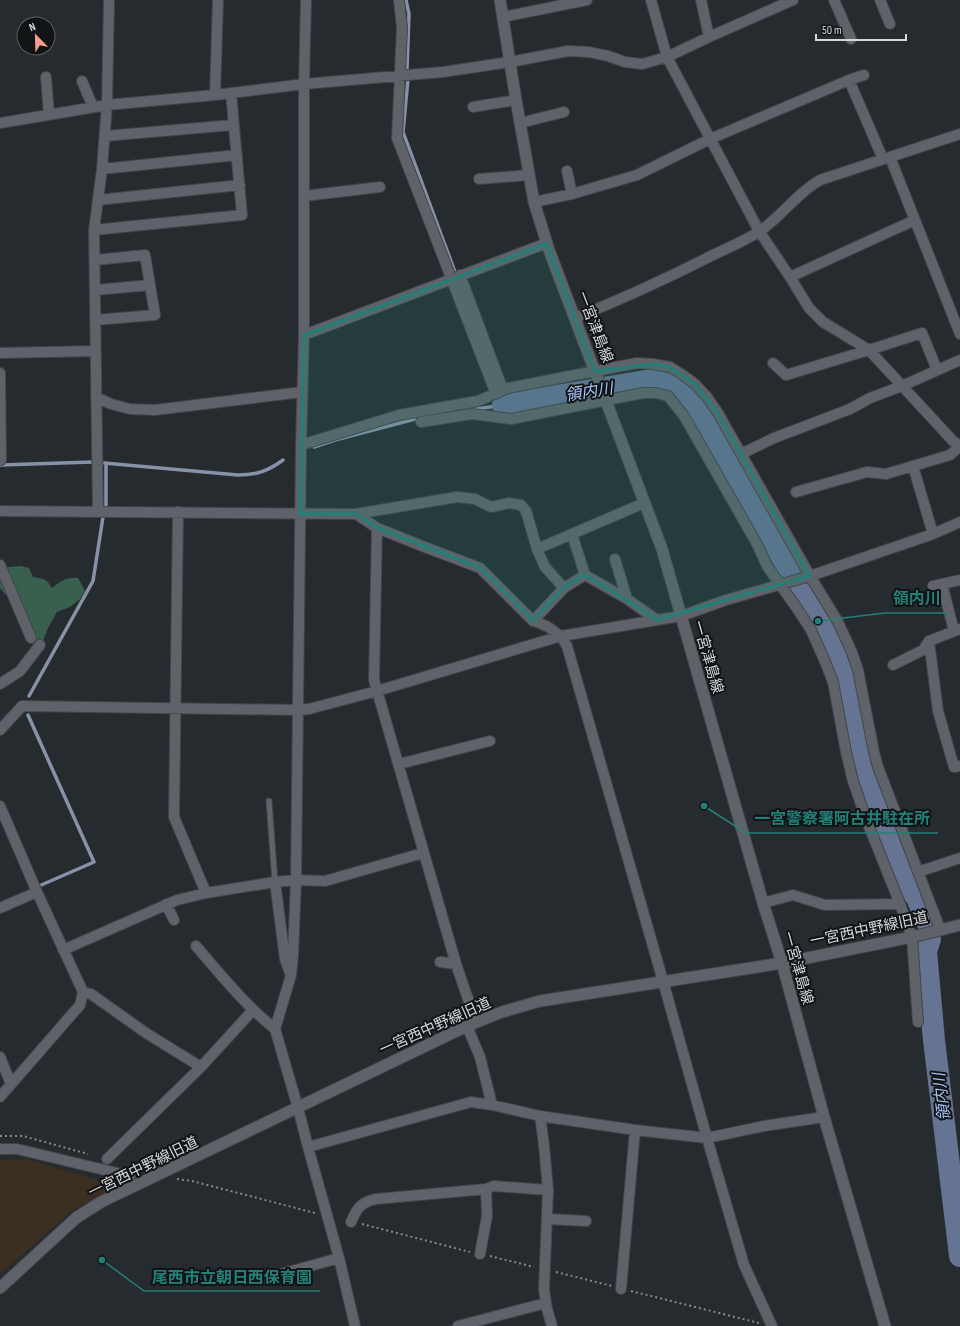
<svg xmlns="http://www.w3.org/2000/svg" width="960" height="1326" viewBox="0 0 960 1326" font-family="'Sofia Sans Condensed','Noto Sans JP',sans-serif">
	<rect width="100%" height="100%" fill="#262b2f"/>
	<path fill="#3b2f21" d="M27,1159l92,28 -47,24 -72,63v-114z"/>
	<path fill="#395f4e" d="M21,566l8,2 4,9c10,1 14,2 19,11 9,-7 15,-11 26,-10l7,13 -5,8 -10,8 -13,5 -9,16 -5,13 -12,3 -6,-13 -5,-32 -14,-4 -6,-7v-17l8,-4z"/>
	<g fill="none" stroke-linecap="round" stroke-linejoin="round">
		<path stroke="#8792a9" stroke-width="3.5" d="M406,0l3,14 -2,55
			M408,79l-5,53 52,140
			M470,410l33,-5 -3,-10
			M314,447l21,-7 88,-23
			M104,463l134,12c19,0 30,-4 45,-15
			M0,465l93,-3
			M106,508v-45
			M29,696l64,-115 10,-64
			M28,715l66,147 -55,24"/>
		<path stroke="#657493" stroke-width="22" d="M503,405l148,-25 19,5 17,11 12,16 140,245 11,48 10,60 45,117 12,16 11,26
			M930,939l-4,12 8,89 26,216"/>
		<defs>
			<path id="service" d="M269,801l6,81"/>
			<path id="minor" d="M306,0l-2,84v251l-3,110 -5,435 -3,76 -2,19 -16,54 23,79 10,39 31,111 16,68
				M399,0l3,28 -5,110 99,256
				M651,0l16,57 92,174 31,46 19,31 14,14 46,28 84,91 7,5
				M701,0l8,37
				M834,0l17,39
				M880,0l10,24
				M503,17l84,-17
				M46,77l3,38
				M849,80l34,79
				M82,81l11,26
				M215,95l3,-95
				M473,107l43,-7
				M0,123l107,-18 108,-10 89,-11 139,-12 67,-10 58,-11 21,1 19,4 17,6 17,2 25,-7 42,-20 84,-37
				M520,123l44,-11
				M105,136l128,-11
				M890,157l70,177
				M102,169l135,-14
				M567,171l5,23
				M479,179l50,-4
				M304,196l76,-9
				M98,200l142,-15
				M534,202l38,-8 65,-19 73,-36 139,-59 15,-5
				M94,230l148,-15 -11,-122
				M95,260l50,-5 10,60 -60,5
				M460,275l43,115
				M790,277l125,-57
				M95,290l55,-5
				M575,318c47,-19 91,-39 136,-62 16,-8 34,-15 49,-25 22,-15 37,-38 60,-51l140,-46
				M304,335l243,-92
				M0,353l95,-2
				M773,363l13,12 83,-25 53,-17 15,37
				M0,373l1,87
				M96,397l15,7 19,5 25,1 147,-18
				M421,422l51,-8 39,5 132,-26h13l12,3 16,20 73,128 10,22 29,41 15,23 15,34 7,18 13,70 7,29 13,38 34,85 12,33 6,85
				M301,445l98,-30 79,-14 30,-13 108,-21 21,-4 16,1 17,3 13,8 12,9 12,13 11,16 92,163 27,44 14,30 7,20 16,82 4,15 62,162
				M741,454l33,-16 76,-29 20,-11 32,-12 58,-26
				M913,466l20,68
				M796,492l71,-20 19,2 64,-19 10,-9
				M0,511l356,3 21,14 -3,152 82,284 20,58
				M98,511l-4,-281 8,-61 5,-64 2,-105
				M178,512l-4,305 32,76
				M356,514l101,-17 18,2 16,8 18,-4 12,2 5,6 11,38 8,18 19,21
				M377,528l45,18 58,22 53,53c15,4 26,11 34,25l96,335 44,157 37,127 28,61
				M572,534l13,41 42,24 30,21
				M537,549l107,-46
				M615,559l12,40
				M0,565l31,73
				M942,584l12,47
				M933,586l27,-6
				M533,621l31,-33 21,-13
				M960,629l-31,12 9,70 16,56 6,-1
				M893,665l30,-15 6,-9
				M0,684l20,-13 20,-26
				M0,730l22,-24 277,4 10,-1 68,-18 184,-55 120,-20 45,-16 84,-24 123,-42 27,-12
				M399,764l91,-23
				M0,806l37,86 46,100 -3,13 -80,92
				M918,872l42,-14
				M275,882l10,77 5,14
				M763,903l30,-8 32,10 75,-1
				M166,904l8,16
				M0,908l37,-16
				M196,946c25,29 49,59 79,83
				M63,950l114,-50 29,-7 69,-11 21,-2 29,1 98,-28
				M440,962l16,2
				M83,992l8,2 55,39 55,34
				M467,1026l13,31 12,48
				M0,1057l11,27
				M540,1116l4,29 4,45 -4,100 3,19 5,17
				M308,1147l163,-45 21,3 48,11 95,14 72,8 57,-12 60,-9
				M0,1149h17l113,27
				M107,1159l94,-92 52,-57
				M548,1219l38,2
				M351,1222c6,-14 10,-20 25,-23l110,-10
				M480,1254l7,-38 -1,-27 8,-3 54,4
				M263,1279l76,-21
				M621,1289l14,-159
				M458,1326l88,-23"/>
			<path id="tertiary" d="M0,1288l76,-70 25,-16 366,-176 35,-14 38,-11 242,-38 130,-26 48,-12"/>
			<path id="secondary" d="M500,0l16,100 18,102 15,48 113,299 101,354 19,60 42,154 61,209"/>
		</defs>
		<use href="#service" stroke="#42464a" stroke-width="7"/>
		<use href="#minor" stroke="#42464a" stroke-width="12"/>
		<use href="#tertiary" stroke="#42464a" stroke-width="13"/>
		<use href="#secondary" stroke="#42464a" stroke-width="13"/>
		<path stroke="#85898d" stroke-width="2" stroke-dasharray="2 3" stroke-linecap="butt" d="M0,1136h23l65,18
			M177,1179l15,2 123,32
			M362,1224l108,28
			M490,1256l44,11
			M556,1272l56,14
			M631,1291l128,32"/>
		<use href="#service" stroke="#5f6369" stroke-width="5"/>
		<use href="#minor" stroke="#5f6369" stroke-width="10"/>
		<use href="#tertiary" stroke="#5f6369" stroke-width="11"/>
		<use href="#secondary" stroke="#5f6369" stroke-width="11"/>
	</g>
	<path fill="#238079" fill-opacity="0.2" stroke="#238079" stroke-width="3" stroke-linejoin="round" d="M547,243l48,128 58,-7 17,3 25,17 23,29 92,163 -153,44 -72,-45 -21,13 -31,33 -53,-53 -103,-40 -21,-14h-56l4,-179z"/>
	<g text-anchor="middle" stroke-width="4" stroke-linejoin="round" paint-order="stroke">
		<g font-size="15" fill="#d5d8db" stroke="#111315">
			<text transform="translate(595 327) rotate(69)" y="5">一宮津島線</text>
			<text transform="translate(708 657) rotate(74)" y="5">一宮津島線</text>
			<text transform="translate(869 929) rotate(-12)" y="5">一宮西中野線旧道</text>
			<text transform="translate(798 968) rotate(74)" y="5">一宮津島線</text>
			<text transform="translate(435 1026) rotate(-24)" y="5">一宮西中野線旧道</text>
			<text transform="translate(143 1167) rotate(-26)" y="5">一宮西中野線旧道</text>
		</g>
		<g font-size="16" font-style="italic" fill="#a8c2f8" stroke="#111315">
			<text transform="translate(589 391) rotate(-9)" y="6">領内川</text>
			<text transform="translate(941 1097) rotate(-97)" y="6">領内川</text>
		</g>
	</g>
	<path fill="none" stroke="#238079" stroke-width="1.5" d="M818 621L885 613H949M704 806L746 833H938M102 1260L144 1291H320"/>
	<g fill="#238079" stroke="#111315" stroke-width="1.5">
		<circle cx="818" cy="621" r="4"/>
		<circle cx="704" cy="806" r="4"/>
		<circle cx="102" cy="1260" r="4"/>
	</g>
	<g font-size="16" text-anchor="middle" font-weight="bold" fill="#238079" stroke="#111315" stroke-width="4" stroke-linejoin="round" paint-order="stroke">
		<text x="917" y="604">領内川</text>
		<text x="842" y="824">一宮警察署阿古井駐在所</text>
		<text x="232" y="1283">尾西市立朝日西保育園</text>
	</g>
	<g transform="translate(36 36) rotate(337)"><circle r="19" fill="#111315" stroke="#5f6264"/>
	<path d="M0-3L7 15L0 10L-7 15Z" fill="#f49d8d"/>
	<text y="-6" font-size="11" font-weight="bold" text-anchor="middle" fill="#d5d8db">N</text>
	</g>
	<path d="M816 34v6h90v-6" fill="none" stroke="#d5d8db" stroke-width="2"/>
	<text x="822" y="34" font-size="12" fill="#d5d8db" stroke="#111315" stroke-width="3" paint-order="stroke">50 m</text>
</svg>
